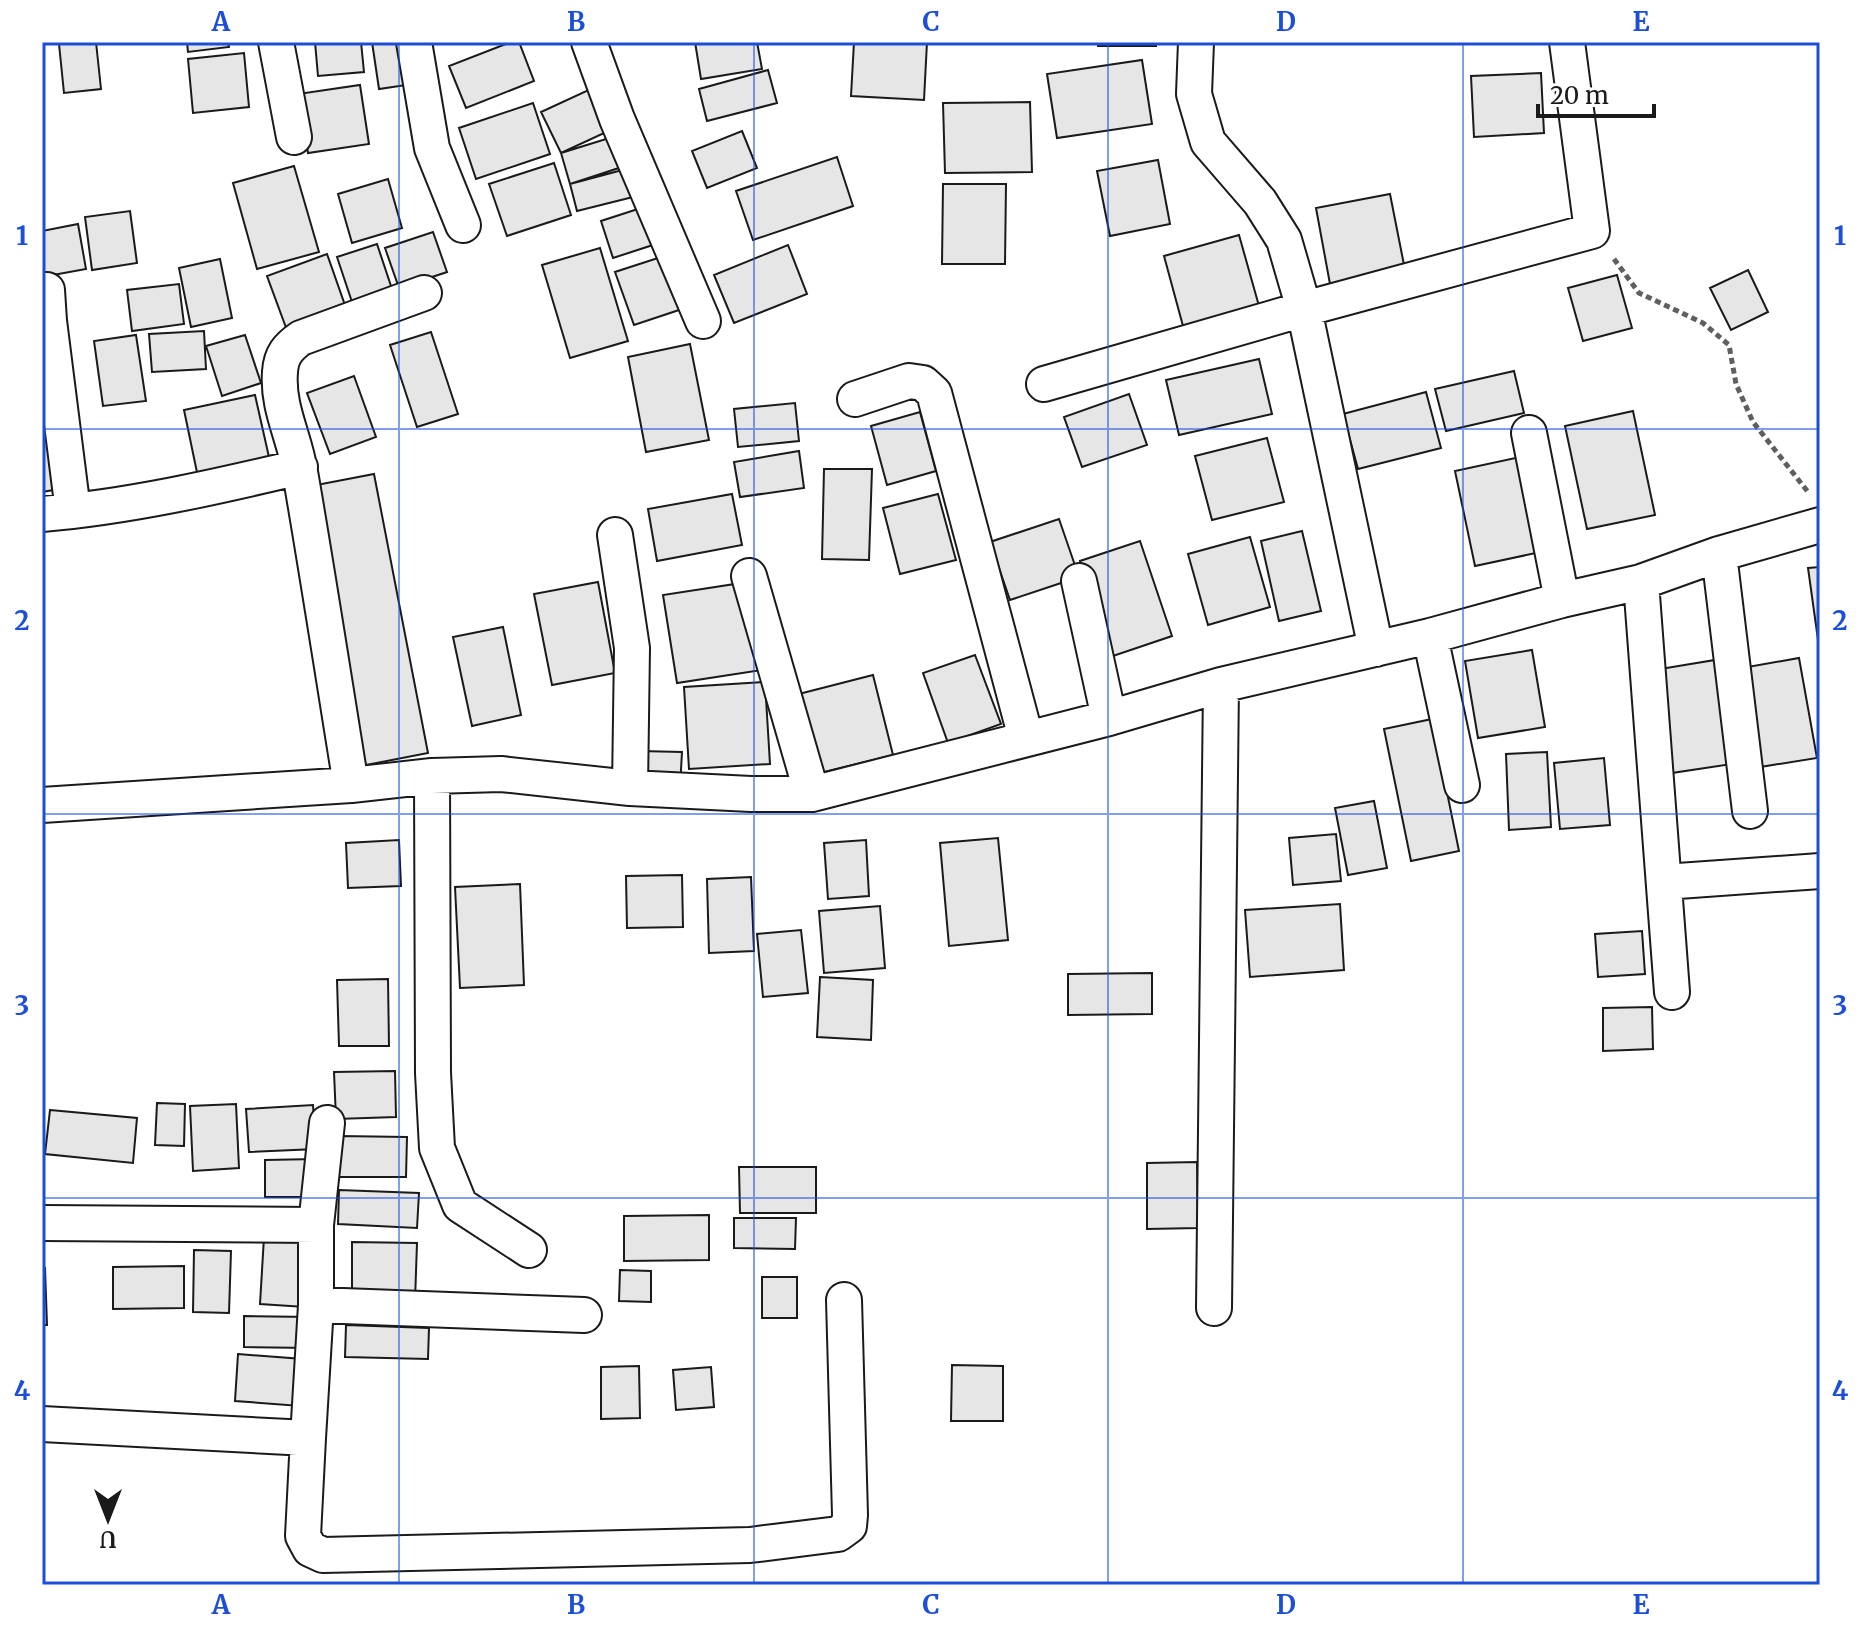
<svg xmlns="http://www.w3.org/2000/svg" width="1862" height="1627" viewBox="0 0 1862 1627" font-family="Merriweather,serif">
	<rect width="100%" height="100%" fill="#fff"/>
	<path fill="#e6e6e6" stroke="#1a1a1a" stroke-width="2" d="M96,42l5,47 -37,4 -5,-49z
		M187,42h41l1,5 -41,5z
		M315,42h46l3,30 -46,4z
		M372,42h35l6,42 -34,5z
		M511,42h8l15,39 -68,27 -17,-42z
		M695,42h62l5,27 -61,10z
		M854,42h73l-3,58 -73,-4z
		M1098,42h58v4h-58z
		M244,53l5,54 -56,6 -5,-54z
		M1142,60l10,64 -95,14 -10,-64z
		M768,70l9,33 -70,18 -8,-32z
		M1541,73l3,60 -70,4 -3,-61z
		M360,85l9,59 -61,9 -10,-59z
		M595,87l20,41 -54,25 -20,-41z
		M1030,102l2,70 -87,1 -2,-70z
		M533,103l17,51 -74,25 -17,-51z
		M742,131l15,37 -50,20 -15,-37z
		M619,135l9,30 -58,19 -9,-31z
		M837,157l16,49 -100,34 -17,-49z
		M1158,160l12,64 -60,12 -13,-65z
		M554,163l17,52 -64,21 -18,-52z
		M294,166l25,86 -62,17 -24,-86z
		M626,169l7,28 -56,14 -7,-27z
		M388,179l14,49 -50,15 -14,-49z
		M943,184h63l-1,80h-63z
		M1390,194l15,76 -75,14 -14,-76z
		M647,206l12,37 -46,15 -12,-37z
		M130,211l7,52 -45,7 -7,-53z
		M78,224l8,45 -44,8v-46z
		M433,232l14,40 -48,16 -14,-40z
		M1239,235l20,71 -76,20 -19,-70z
		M377,244l18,54 -40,13 -18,-54z
		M788,245l19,49 -73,29 -20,-48z
		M600,248l28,93 -58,17 -28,-93z
		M327,254l20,57 -59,22 -21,-57z
		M664,256l18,53 -48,16 -19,-53z
		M220,259l12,59 -41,9 -12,-59z
		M1748,270l20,42 -37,18 -21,-42z
		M1617,275l15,53 -49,13 -15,-53z
		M179,284l5,40 -52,7 -5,-41z
		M204,331l2,38 -54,3 -3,-38z
		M431,332l27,82 -41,13 -27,-82z
		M136,335l10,66 -43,5 -9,-65z
		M245,335l16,48 -39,13 -16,-50z
		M690,344l19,96 -63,12 -18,-95z
		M1259,359l13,55 -93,21 -13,-55z
		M1514,371l10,42 -78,18 -11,-42z
		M354,376l22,61 -46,17 -23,-61z
		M42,386l23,102 -23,4z
		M1426,392l15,56 -83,21 -15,-55z
		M1129,394l18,51 -65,22 -18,-50z
		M255,395l16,71 -72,16 -15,-72z
		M795,403l4,38 -61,6 -4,-38z
		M1633,411l22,104 -68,14 -22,-103z
		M920,412l16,59 -49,14 -16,-59z
		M1267,438l17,64 -72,18 -17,-64z
		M799,451l5,37 -64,9 -6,-35z
		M1529,455l21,95 -75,16 -20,-95z
		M824,469h48l-3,91 -47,-1z
		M374,474l54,279 -67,13 -55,-279z
		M732,494l10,51 -85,16 -9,-52z
		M938,494l18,66 -56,14 -17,-66z
		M1059,519l20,58 -69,23 -20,-58z
		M1302,531l19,80 -42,10 -18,-80z
		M1250,537l20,70 -62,18 -20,-71z
		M1140,541l32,95 -59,20 -33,-95z
		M1820,567v87l-12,-86z
		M598,582l17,91 -63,12 -18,-91z
		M748,582l14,88 -85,13 -14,-88z
		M503,627l18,88 -49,11 -19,-89z
		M1532,650l13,77 -67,11 -13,-77z
		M975,655l26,69 -53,19 -25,-70z
		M1799,658l18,100 -57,9 -18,-99z
		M1715,660l17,104 -67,10 -17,-103z
		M873,675l20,80 -85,21 -21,-79z
		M765,682l5,82 -81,5 -5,-82z
		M1432,719l27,132 -48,10 -27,-132z
		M640,751l42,1 -2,36 -41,-1z
		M1547,752l4,75 -42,3 -3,-76z
		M1604,758l6,67 -50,4 -6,-66z
		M1374,801l13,67 -39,7 -13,-67z
		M1336,834l5,47 -48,4 -4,-47z
		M998,838l10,102 -59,6 -9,-103z
		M399,840l2,46 -53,2 -2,-45z
		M866,840l3,56 -41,3 -4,-56z
		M682,875l1,52 -56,1 -1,-52z
		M751,877l3,74 -45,2 -2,-74z
		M520,884l4,101 -64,3 -5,-101z
		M1340,904l4,66 -94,7 -5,-67z
		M880,906l5,62 -61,5 -5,-62z
		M801,930l7,63 -45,4 -6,-63z
		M1642,931l3,43 -47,3 -3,-43z
		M1152,973v41l-84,1v-41z
		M820,977l53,3 -2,60 -54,-3z
		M388,979l1,67h-50l-2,-66z
		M1652,1007l1,42 -50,2v-43z
		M395,1071l1,46 -60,2 -2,-47z
		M157,1103l28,1 -1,42 -29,-1z
		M236,1104l3,64 -46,3 -3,-65z
		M313,1105l3,44 -67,3 -3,-43z
		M50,1110l87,8 -4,45 -88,-9z
		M339,1136l68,1 -1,40h-67z
		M316,1159v38h-51v-37z
		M1197,1162l1,66 -51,1v-66z
		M739,1167h77v46h-76z
		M339,1190l80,3 -2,35 -79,-4z
		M709,1215v45l-85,1v-45z
		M734,1218h62l-1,31 -61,-1z
		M264,1237l46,3 -5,67 -45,-3z
		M352,1242l65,1 -2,58 -63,-1z
		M194,1250l37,1 -2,62 -36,-1z
		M184,1266v42l-71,1v-42z
		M42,1268h3l2,57h-5z
		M620,1270l31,1v31l-32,-1z
		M762,1277h35v41h-35z
		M244,1316l68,1 -1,31 -67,-1z
		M346,1325l83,3 -1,31 -83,-2z
		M238,1354l65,5 -3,47 -65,-5z
		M952,1365l51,1v55h-52z
		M639,1366l1,52 -39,1v-52z
		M711,1367l3,40 -38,3 -3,-40z"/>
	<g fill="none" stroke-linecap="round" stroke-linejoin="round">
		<defs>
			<path id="minor" d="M276,42l18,95
				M414,42l18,106 31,77
				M589,42l28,77 86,202
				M1196,42l-2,52 14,48 52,60 24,38 20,69 72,340
				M47,290l2,31 24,190
				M1044,384l260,-75 288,-78 -25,-189
				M855,399l54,-18 14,2 11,10 92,345
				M1529,433l33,167
				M42,514c86,-7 173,-27 258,-47
				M615,535l17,113 -2,140
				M1719,554l31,257
				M749,576l63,218
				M1079,581l30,137
				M1641,582l31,410
				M1430,636l32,149
				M432,776l1,297 4,75 23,57 69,45
				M351,785c-17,-105 -33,-209 -51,-313 -5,-34 -23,-64 -20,-100 1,-17 8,-25 21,-34l123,-45
				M42,805l309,-20 81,-9 69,-2 129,14 121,6h61l297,-76 112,-33 209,-49 132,-36 79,-18 78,-28 101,-29
				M1664,882l156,-11
				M42,1223l274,2
				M316,1305l268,10
				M1214,1308l7,-623
				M42,1424l266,14 -5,98 7,13 13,6 427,-10 88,-11 11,-8 1,-11 -6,-215
				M308,1438l8,-133v-80l11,-102"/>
		</defs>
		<use href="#minor" stroke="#1a1a1a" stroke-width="38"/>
		<path stroke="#5f5f5f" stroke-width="5" stroke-dasharray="6 4" stroke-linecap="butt" d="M1614,259l25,34 64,30 26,22 7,39 17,38 55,70"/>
		<use href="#minor" stroke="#fff" stroke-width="34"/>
	</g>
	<path fill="none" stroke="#1d4ed8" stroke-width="2" stroke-opacity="0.55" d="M399,42v1543M754,42v1543M1108,42v1543M1463,42v1543M42,429h1778M42,814h1778M42,1198h1778"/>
	<rect width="1862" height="1627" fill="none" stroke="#ffffff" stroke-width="88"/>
	<g transform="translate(108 1519) rotate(180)" stroke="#ffffff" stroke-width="6" paint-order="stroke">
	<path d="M0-6L14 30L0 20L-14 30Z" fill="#1a1a1a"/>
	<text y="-12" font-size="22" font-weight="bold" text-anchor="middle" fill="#1a1a1a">U</text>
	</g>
	<path d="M1538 104v12h116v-12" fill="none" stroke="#1a1a1a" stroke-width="4"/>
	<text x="1550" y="104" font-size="24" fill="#1a1a1a" stroke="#ffffff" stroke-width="6" paint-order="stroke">20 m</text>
	<rect x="44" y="44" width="1774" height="1539" fill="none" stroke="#1d4ed8" stroke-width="3"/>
	<g font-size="26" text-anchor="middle" font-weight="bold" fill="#1d4ed8">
		<text x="221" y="31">A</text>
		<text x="576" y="31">B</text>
		<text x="931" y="31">C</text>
		<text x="1286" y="31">D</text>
		<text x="1641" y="31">E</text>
		<text x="22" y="245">1</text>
		<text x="1840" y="245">1</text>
		<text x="22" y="630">2</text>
		<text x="1840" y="630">2</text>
		<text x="22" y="1015">3</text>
		<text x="1840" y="1015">3</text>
		<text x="22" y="1400">4</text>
		<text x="1840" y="1400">4</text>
		<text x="221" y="1614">A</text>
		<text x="576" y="1614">B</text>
		<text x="931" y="1614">C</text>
		<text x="1286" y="1614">D</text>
		<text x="1641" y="1614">E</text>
	</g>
</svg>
